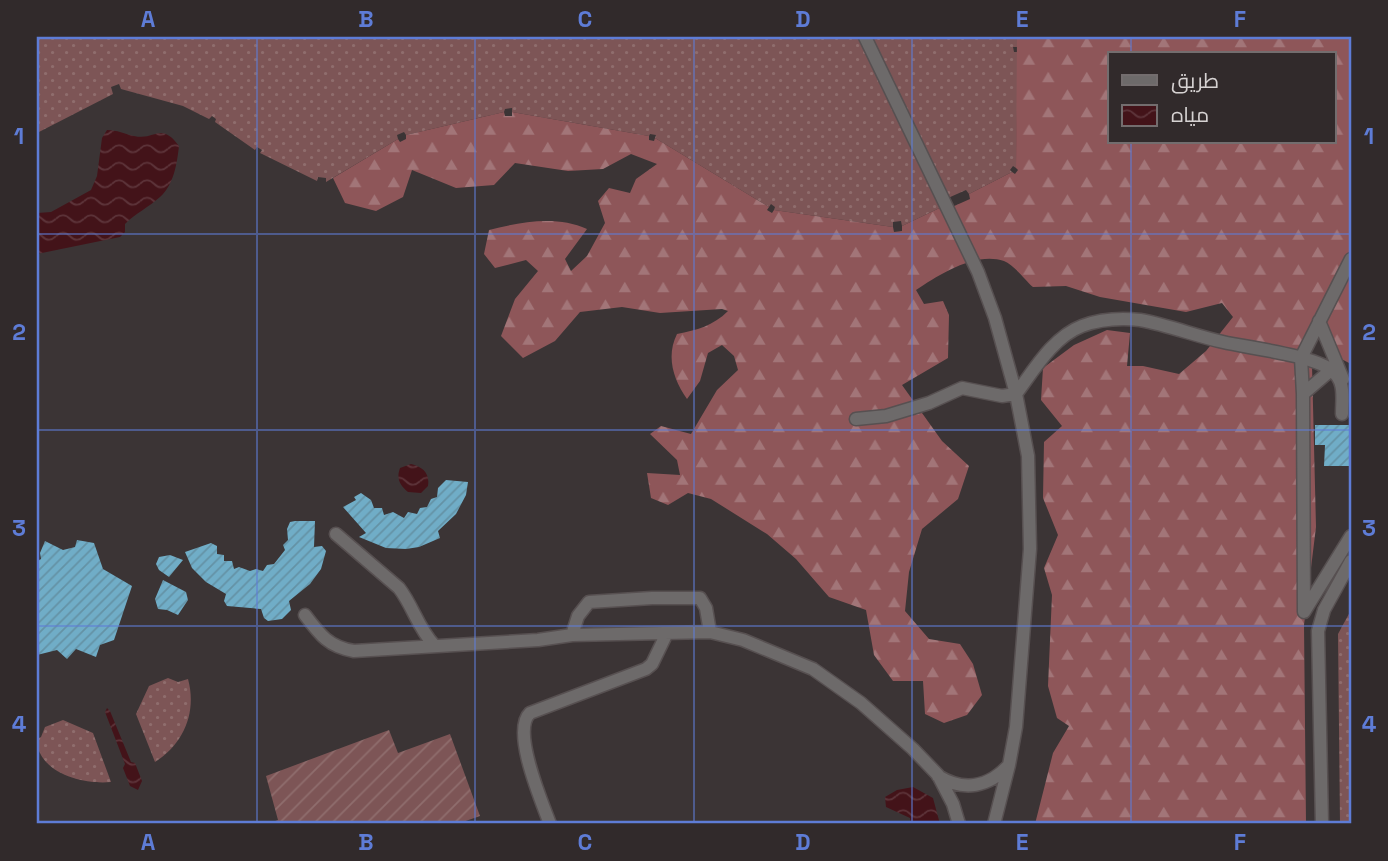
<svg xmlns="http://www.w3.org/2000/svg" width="1388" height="861" viewBox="0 0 1388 861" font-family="'Space Grotesk',Cairo,sans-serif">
	<defs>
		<pattern id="grass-dots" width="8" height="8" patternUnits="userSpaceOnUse" patternTransform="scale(1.75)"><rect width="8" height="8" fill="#7d5556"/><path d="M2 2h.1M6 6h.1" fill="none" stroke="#8f6d6d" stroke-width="1.8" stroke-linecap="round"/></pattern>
		<pattern id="forest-firs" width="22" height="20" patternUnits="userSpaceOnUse" patternTransform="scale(1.75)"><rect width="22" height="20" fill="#8e5659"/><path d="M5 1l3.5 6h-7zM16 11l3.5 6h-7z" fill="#a27578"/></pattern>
		<pattern id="garden-furrows" width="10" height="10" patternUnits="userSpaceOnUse" patternTransform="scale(1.75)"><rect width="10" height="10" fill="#7d5556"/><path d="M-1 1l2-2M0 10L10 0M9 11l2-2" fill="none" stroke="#8f6d6d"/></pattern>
		<pattern id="water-waves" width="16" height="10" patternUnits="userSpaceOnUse" patternTransform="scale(1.75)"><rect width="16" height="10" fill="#431319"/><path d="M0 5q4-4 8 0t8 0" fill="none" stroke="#5d343a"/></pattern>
		<pattern id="building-hatch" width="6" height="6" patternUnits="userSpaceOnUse" patternTransform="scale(1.75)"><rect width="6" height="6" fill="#70adc7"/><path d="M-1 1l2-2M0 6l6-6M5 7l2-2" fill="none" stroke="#6492a5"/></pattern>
	</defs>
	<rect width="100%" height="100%" fill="#3b3435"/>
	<path fill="url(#grass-dots)" d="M37,37h980v10h-4l1,5h4l-2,116 -3,-2 -3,4 2,2 -43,22 -3,-4 -18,8 2,5 -48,23 -1,-5 -8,1v5l-119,-17 1,-3 -4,-3 -2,3 -114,-69 1,-3 -6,-1 -1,2 -137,-24v-4l-7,1 -1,3 -98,23 -2,-3 -7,3 1,4 -72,43v-4l-8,-1 -1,4 -57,-28 2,-3 -5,-3 -2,3 -40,-28 1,-3 -4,-3 -3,3 -26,-13 -62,-17 -2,-5 -8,3 2,7 -76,39z
		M1351,610v214h-11l-2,-190z
		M168,678l10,4 10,-3c9,33 -4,65 -33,83l-19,-48 13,-28z
		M63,720l30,13 18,49c-27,3 -74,-9 -74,-43l4,-2 4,-10z"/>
	<path fill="url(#forest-firs)" fill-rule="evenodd" d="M1017,37h334v327l-25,-13 -15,-26 5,202 -12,98 2,199h-271l18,-71 16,-27 -12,-8 -9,-32 4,-91 -8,-27 14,-33 -15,-37 1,-56 18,-16 -21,-26 2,-32 31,-23 33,-15 23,3 -3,33h16l36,8 27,-23 27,-34 -11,-14 -36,9 -86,-15 -34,-11 -33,1c-8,-7 -19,-22 -29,-26 -28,-10 -66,14 -88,29l8,14 19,-3 6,14 -1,43 -46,27 40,56 27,25 -11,33 -36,30 -13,43 -4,39 24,28 31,5 13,20 9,31 -15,20 -23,8 -19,-9 -2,-33h-30l-19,-26 -8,-45 -37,-13 -33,-38 -29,-25 -56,-35 -23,-6 -20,12 -17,-7 -4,-25 33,2 -3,-15 -27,-26 11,-8 30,8 26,-44 21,-20 -4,-14 -12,-11 -14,8 -8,28 -13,18c-14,-20 -21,-43 -10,-65 20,-4 36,-8 51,-23l-6,-2 -62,4 -38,-6 -42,5 -25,29 -32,17 -22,-22 14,-37 23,-28 -12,-11 -31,8 -11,-14 5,-24c32,-8 67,-15 98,-1l-22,30 6,12 16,-15 18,-33 -7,-22 11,-13 21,5 6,-14 21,-15 -26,-10 -28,15 -35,2 -53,-8 -21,22 -38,3 -44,-18 -9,27 -27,14 -31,-8 -12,-25 65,-39 2,3 6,-3v-4l98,-23 1,4h7v-4l137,24v4l5,1 1,-3 114,69 -2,3 5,3 2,-3 119,17 1,5 8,-1v-5l48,-23 2,4 18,-8 -1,-5 43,-22 3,2 3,-4 -2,-2zM1110,54h224v88h-224z"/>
	<path fill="url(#garden-furrows)" d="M389,730l9,23 52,-19 30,82 -23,8h-190l11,-4 -12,-44z"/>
	<path fill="url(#water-waves)" d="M107,130c10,0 18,4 27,6 22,5 26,-15 45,10 -2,17 -5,39 -19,51 -11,10 -24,16 -35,27v8l-5,5 -83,17v-41l14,-1 40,-22 6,-14 5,-38z
		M411,464c12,3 19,9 17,22l-7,7 -13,-1c-8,-7 -12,-13 -8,-24z
		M107,708l3,3 21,51 4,1 7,18 -4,9 -8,-4 -7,-18 2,-4 -20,-52z
		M913,787l20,11 7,26h-29l-1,-6 -24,-11 -1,-10 12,-7z"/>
	<path fill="url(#building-hatch)" d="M1315,425h36v41h-27l1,-21h-10z
		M446,480l22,2 -2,13 -10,19 -18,17 2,7 -21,9 -13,2 -20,-1 -27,-11 7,-4 -23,-26 13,-7 -2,-3 7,-4 10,7 3,8h8l2,7 9,-3 11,6 4,-6 9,2 3,-6 7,-1 4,-8 6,-2 1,-9z
		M295,521h20l-1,26 8,-1 4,5 -5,18 -11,15 -21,17 2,9 -9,9 -14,2 -4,-3 -3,-9 -34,-3 -3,-5 2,-7 -20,-12 -14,-14 -7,-16 26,-9 6,3v8l7,1v6h8l2,8 5,-2 11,4 6,-2 7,2 4,-6 7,-1 11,-14 -2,-5 5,-5 -1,-11 3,-7z
		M77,540l17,3 9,26 29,17 -18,54 -14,5 -4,12 -20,-8 -9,10 -10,-9 -20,5v-94l4,-2 -1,-6 5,-12 18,9 12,-3z
		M170,555l13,5 -14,17 -10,-7 -3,-6 3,-7z
		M163,580l23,12 2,8 -10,15 -11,-5 -9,-1 -3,-10z"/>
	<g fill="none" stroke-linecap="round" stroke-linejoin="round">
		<defs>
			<path id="minor" d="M1351,259l-50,99 2,36 1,218 47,-76
				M1319,321l24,58
				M1303,394l28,-24
				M856,419l30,-3 43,-13 33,-15 40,8 14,-2 -21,-76 -17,-46 -113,-235
				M336,534l63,54c14,18 19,40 35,57
				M305,615c15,20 24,32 49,36l184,-11 34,-5 138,-3 33,8 70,29 48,34 52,46 25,26 15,29 6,20
				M572,635l6,-19 11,-14 63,-4h48l6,10 4,24
				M938,776c26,16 51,11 71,-11
				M550,824c-8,-22 -39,-93 -20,-111l116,-44 6,-5 15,-31
				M994,824l15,-59 7,-38 14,-178 -2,-93 -12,-62c18,-24 37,-57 66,-68 19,-7 39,-8 58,-6 28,5 56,16 83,22 26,6 89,13 108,28 15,11 11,28 11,44
				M1322,824l-4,-193 6,-21 27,-49"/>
		</defs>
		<use href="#minor" stroke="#575051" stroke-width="15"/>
		<use href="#minor" stroke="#6d6a6a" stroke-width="12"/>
	</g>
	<path fill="none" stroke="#5e7cd6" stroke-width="2" stroke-opacity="0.55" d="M257,37v787M475,37v787M694,37v787M912,37v787M1131,37v17M1131,142v682M37,234h1314M37,430h1314M37,626h1314"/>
	<rect width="1388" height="861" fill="none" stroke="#312a2b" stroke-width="77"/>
	<rect x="1108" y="52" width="228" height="91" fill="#312a2b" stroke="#736d6e" stroke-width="2"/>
	<rect x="1122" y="75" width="35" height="10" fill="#6d6a6a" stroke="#736d6e" stroke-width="2"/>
	<text x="1171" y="88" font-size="21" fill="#d6d2d2">طريق</text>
	<rect x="1122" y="105" width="35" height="21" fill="url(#water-waves)" stroke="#736d6e" stroke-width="2"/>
	<text x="1171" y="122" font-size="21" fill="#d6d2d2">مياه</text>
	<rect x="38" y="38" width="1312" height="784" fill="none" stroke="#5e7cd6" stroke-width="2.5"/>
	<g font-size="23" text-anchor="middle" font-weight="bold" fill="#5e7cd6">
		<text x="148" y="27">A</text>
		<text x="366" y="27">B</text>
		<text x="585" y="27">C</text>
		<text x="803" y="27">D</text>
		<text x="1022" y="27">E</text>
		<text x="1240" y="27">F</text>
		<text x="19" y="144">1</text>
		<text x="1369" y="144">1</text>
		<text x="19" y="340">2</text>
		<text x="1369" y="340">2</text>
		<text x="19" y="536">3</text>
		<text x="1369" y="536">3</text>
		<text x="19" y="732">4</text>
		<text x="1369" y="732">4</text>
		<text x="148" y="850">A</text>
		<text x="366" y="850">B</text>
		<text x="585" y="850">C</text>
		<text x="803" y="850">D</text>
		<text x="1022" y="850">E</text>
		<text x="1240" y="850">F</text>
	</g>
</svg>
